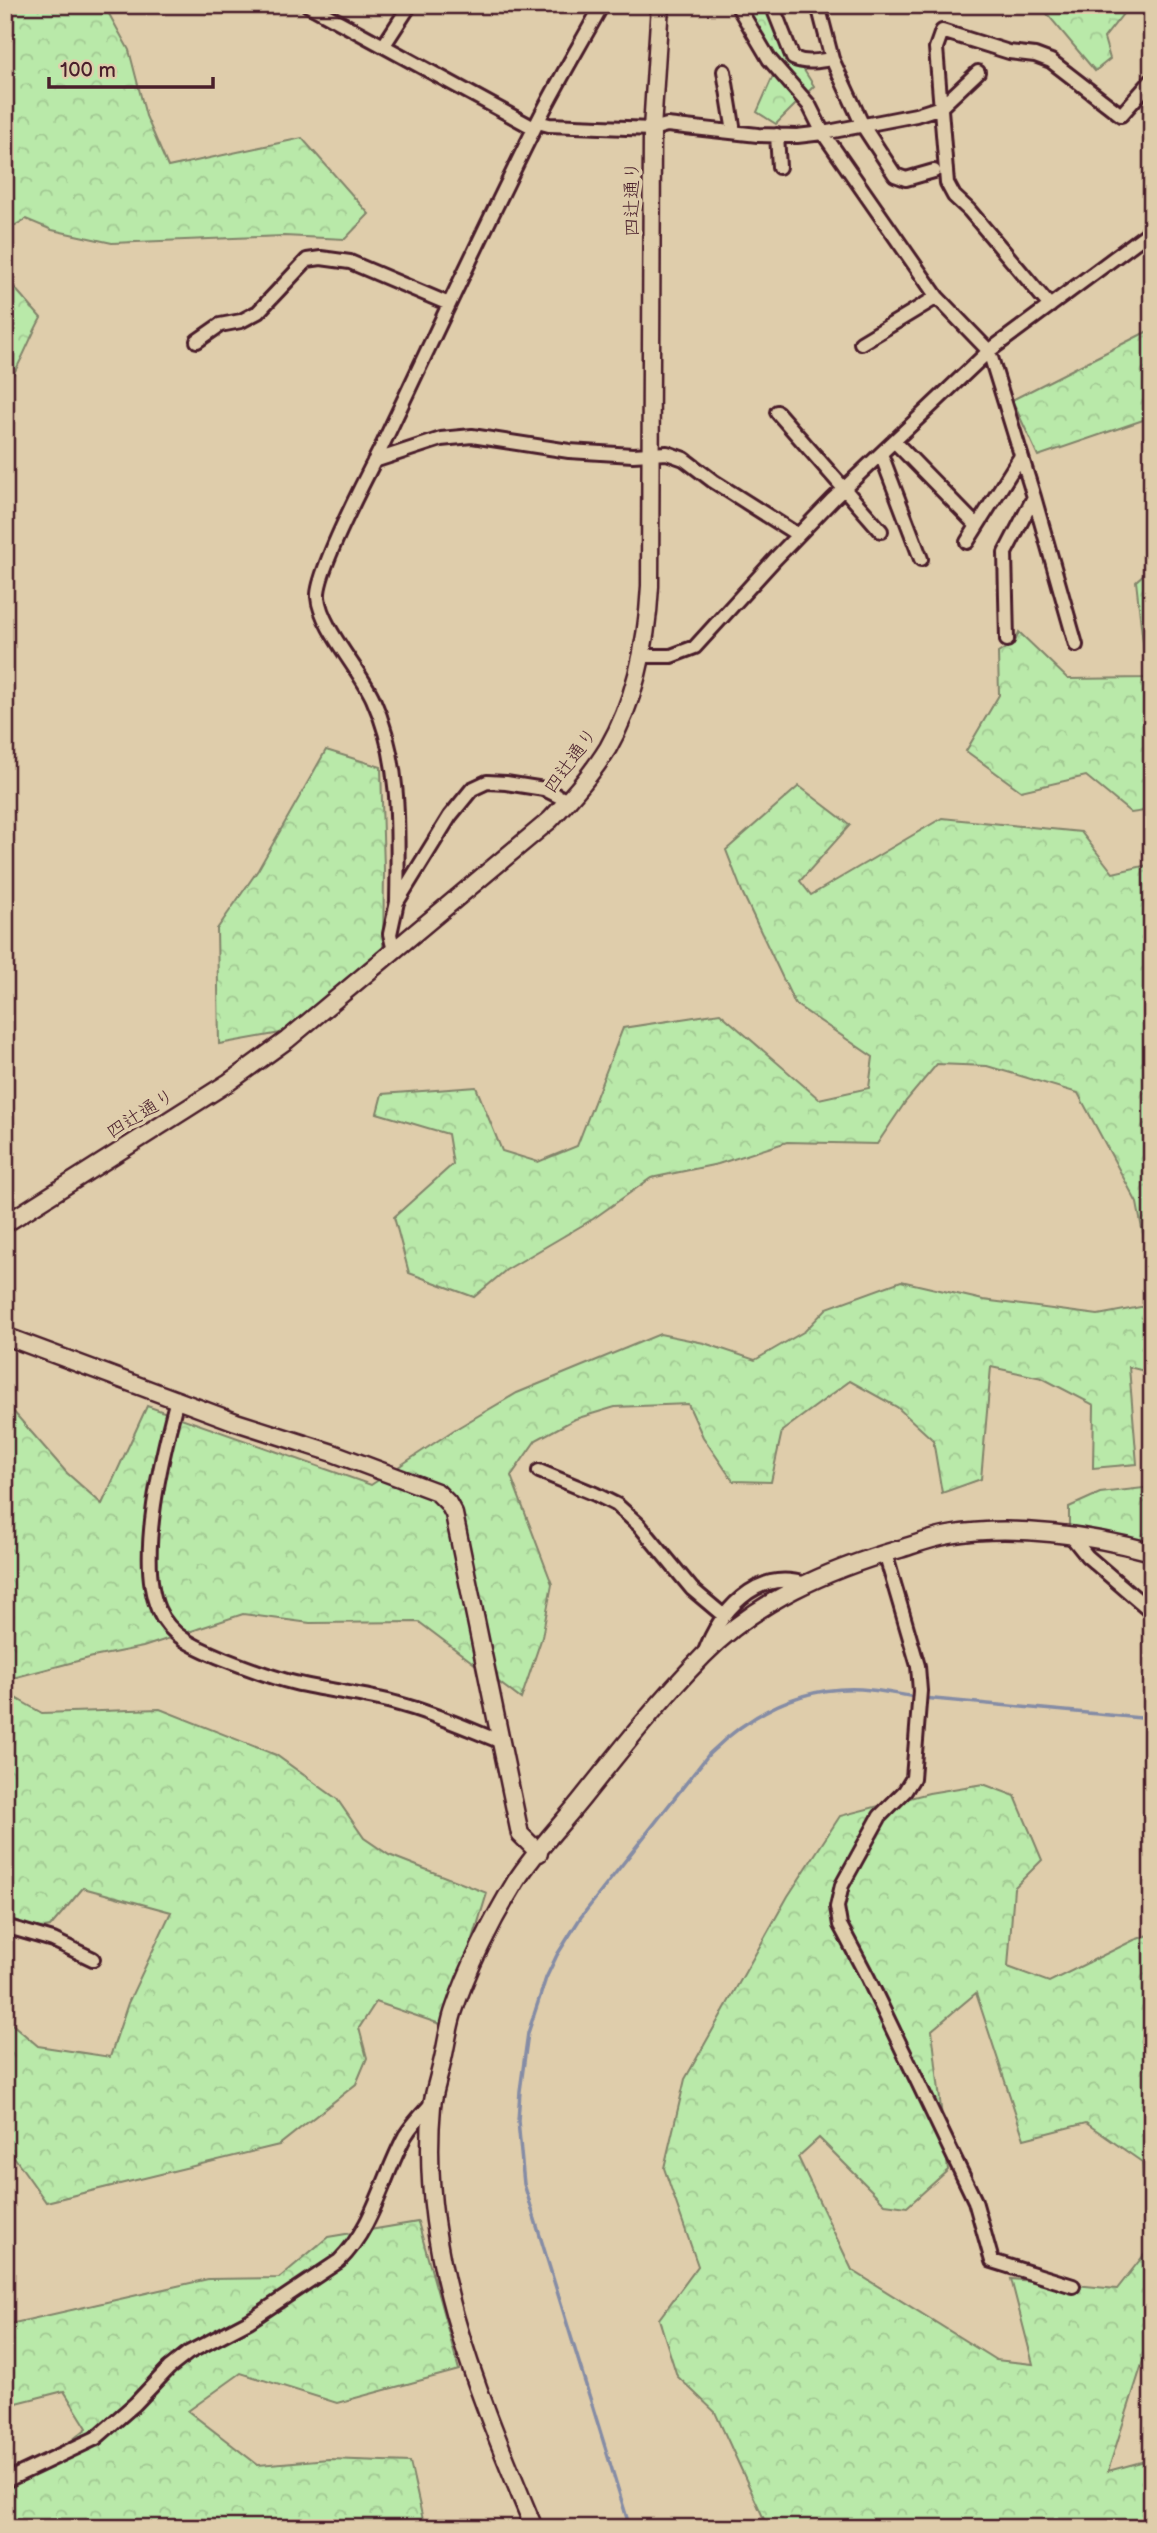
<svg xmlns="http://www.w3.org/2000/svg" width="1157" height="2533" viewBox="0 0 1157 2533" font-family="'Balsamiq Sans','Klee One',sans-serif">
	<defs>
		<pattern id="forest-crowns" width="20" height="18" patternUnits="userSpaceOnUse" patternTransform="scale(1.75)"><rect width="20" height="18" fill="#b9e9a9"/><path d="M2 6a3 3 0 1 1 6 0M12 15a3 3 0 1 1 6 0" fill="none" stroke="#a1c792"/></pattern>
	</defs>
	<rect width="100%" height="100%" fill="#dfcdab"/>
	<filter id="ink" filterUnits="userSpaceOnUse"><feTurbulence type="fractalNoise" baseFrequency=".0143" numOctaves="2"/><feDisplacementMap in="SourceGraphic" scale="14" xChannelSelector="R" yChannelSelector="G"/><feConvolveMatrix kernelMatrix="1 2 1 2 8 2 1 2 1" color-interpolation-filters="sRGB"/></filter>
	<g filter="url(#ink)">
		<path fill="url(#forest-crowns)" stroke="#82846a" stroke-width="2" fill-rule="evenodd" d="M5,5h99l25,45 17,66 22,51 134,-29 67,76 -24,25 -61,-3 -172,7 -60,-13 -26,-11 -21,12z
			M741,5h22l51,81 -38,38 -19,-12 16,-36 -9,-34z
			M1031,5h99l-26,33 6,21 -15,12 -51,-61z
			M5,277l36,41c-13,23 -20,48 -36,69z
			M1152,329v88l-114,39 -26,-56z
			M1152,567v243l-21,3 -45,-37 -65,15 -55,-40 33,-56 -1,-42 17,-11 4,-10 49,47 79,-1 -11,-97z
			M326,750l55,17 3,102 -1,88 -86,73 -78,14 -2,-115 41,-59z
			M799,786l51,39 -50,56 11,14 131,-77 139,14 32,41 39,-9v416l-15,-77 -59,-110 -91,-27 -50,-2 -31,37 -29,43 -90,-2 -69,22 -67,14 -58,41 -87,51 -32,27 -65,-24 -15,-56 59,-53 -5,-30 -71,-21 5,-19 94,-7 26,64 36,11 39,-16 46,-118 97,-15 99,86 50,-11 4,-31 -78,-53 -52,-110 -17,-44z
			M901,1281l82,19 115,15 48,-9 6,-25v92l-23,-6 8,97 -44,4 1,-63 -52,-27 -51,-11 -10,112 -39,14 -9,-53 -36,-33 -47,-26 -68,50 -11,51 -38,-1 -30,-44 -15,-33 -73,3 -40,12 -39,21 -25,36 41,108 -10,53 -21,62 -102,-77 -109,1 -67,-9 -100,33 -50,10 -88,23v-278l62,71 35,31 45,-98 224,79 83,-55 63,-37 143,-59 44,9 51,17 50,-29 22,-23z
			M1152,1487v57l-83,-15v-22l31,-14z
			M5,1692l37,21 118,-4 116,46 61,44 27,39 25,17 98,38 -32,105 -12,27 -67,-23 -17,26 8,30 -11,26 -77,61 -233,57 -41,-58v-126l33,28 72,11 18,-54 43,-91 -88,-24 -33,39 -41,9 -4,4z
			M983,1784l32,12 27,64 -28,28 -6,79 41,15 85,-42 18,-6v426l-8,-2 -36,113 44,-12v69h-384l-53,-116 -38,-36 -18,-57 39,-53 -34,-98 21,-89 103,-183 52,-80 89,-23zM976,1993l48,146 62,-16 56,39 5,89 -30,38 -106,-10 22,85 -37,-4 -144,-90 -54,-113 21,-19 66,66 22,3 41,-37 -16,-140z
			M418,2222l41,148 -122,33 -96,-30 -53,38 70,54 71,-6 81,3 13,58 -103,2 -2,6h-313v-41l23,-11 59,-48 -23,-37 -59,15v-81l203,-46 71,-1 49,-41z"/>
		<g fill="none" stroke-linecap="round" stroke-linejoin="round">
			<path stroke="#858ca5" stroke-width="3.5" d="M923,1698l229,21
				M630,2528l-106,-344 -6,-63 2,-30 8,-58 18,-55 11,-23 24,-38 128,-163c41,-40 92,-68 152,-65 18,1 36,5 54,8"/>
			<defs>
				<path id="minor" d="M308,5l226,123
					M737,5l32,54 40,46 14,28 114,164 52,54 45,146 -29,56 2,87
					M772,5l21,53c13,6 25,3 39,1
					M818,5l14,54 31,67 32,49 11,4 28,-8
					M384,45l26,-40
					M724,71l10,61
					M538,122l11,3 103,4 15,-4 91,10 39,1 26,-3 93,-18 25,-8 37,-35
					M777,135l2,32
					M1050,306l-81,-96 -15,-14 -7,-13 -11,-135 6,-17 67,21 26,3 16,6 70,54 31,-35
					M197,341l23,-16 21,-4 17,-9 49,-52 14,-2 29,4 99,42
					M861,343l76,-46
					M777,412l104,119
					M894,441l82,84
					M881,454l40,105
					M374,461l67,-22 31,-3 97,15 64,4 34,-2 17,6 29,22 85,54
					M1034,497l42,148
					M967,542l54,-86
					M643,656h28l24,-9 81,-89 57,-59 156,-148 163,-121
					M397,902c1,-68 5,-139 -24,-203 -13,-29 -53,-73 -55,-102 -2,-24 50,-124 64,-151 50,-105 99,-211 151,-315 21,-43 46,-84 69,-126
					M394,951l-4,-17 7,-32 53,-86 22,-27 15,-7 19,1 38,6 24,12
					M177,1399c-14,53 -41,159 -19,210 12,28 39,39 66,50 23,9 46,18 71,24 34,8 70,11 104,21 34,9 67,24 100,37
					M539,1471l56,23 22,11 22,20 53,64 32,27
					M1071,1536l16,20 65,56
					M885,1553l33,113 2,25 -7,87 -8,13 -25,25 -38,69 -5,22 3,18 28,53 107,223 17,60 81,25
					M704,1654c15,-41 51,-86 101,-70
					M5,1926l48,14 40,19
					M5,2481l91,-43 39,-34 34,-36 19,-15 61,-32 90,-60c34,-33 44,-84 66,-125 8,-13 18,-23 28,-34"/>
				<path id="tertiary" d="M5,1224l224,-142 58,-42 263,-220c21,-22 42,-46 58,-72 28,-49 39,-106 42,-162l2,-457 8,-124
					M5,1336l231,86 97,31 104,39 11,11 6,11 66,320 19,19
					M534,2528c-56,-135 -116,-273 -102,-422 2,-15 7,-29 10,-43 4,-16 6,-34 11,-50 14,-43 39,-93 63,-132 18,-28 43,-54 64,-80 39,-49 79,-100 123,-145 53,-55 124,-86 197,-107 16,-5 32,-11 49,-14 63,-11 141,0 203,17"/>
			</defs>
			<use href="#minor" stroke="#4a1f2b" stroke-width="18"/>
			<use href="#tertiary" stroke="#4a1f2b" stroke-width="21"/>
			<use href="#minor" stroke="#dfcdab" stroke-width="12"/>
			<use href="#tertiary" stroke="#dfcdab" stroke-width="16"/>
		</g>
	</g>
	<g text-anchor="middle" stroke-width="7" stroke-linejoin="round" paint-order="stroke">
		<g font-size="19" fill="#4a1f2b" stroke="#dfcdab">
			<text transform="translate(631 199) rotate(-90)" y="7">四辻通り</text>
			<text transform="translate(570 760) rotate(-54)" y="7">四辻通り</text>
			<text transform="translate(140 1113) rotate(-32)" y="7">四辻通り</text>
		</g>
	</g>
	<rect width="1157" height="2533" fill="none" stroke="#dfcdab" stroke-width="28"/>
	<rect x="14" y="14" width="1129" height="2505" fill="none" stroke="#4a1f2b" stroke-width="2.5" filter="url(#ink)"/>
	<path d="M49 77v10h164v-10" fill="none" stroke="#4a1f2b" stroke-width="3.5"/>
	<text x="60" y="77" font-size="21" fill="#4a1f2b" stroke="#dfcdab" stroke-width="5" paint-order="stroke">100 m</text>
</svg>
